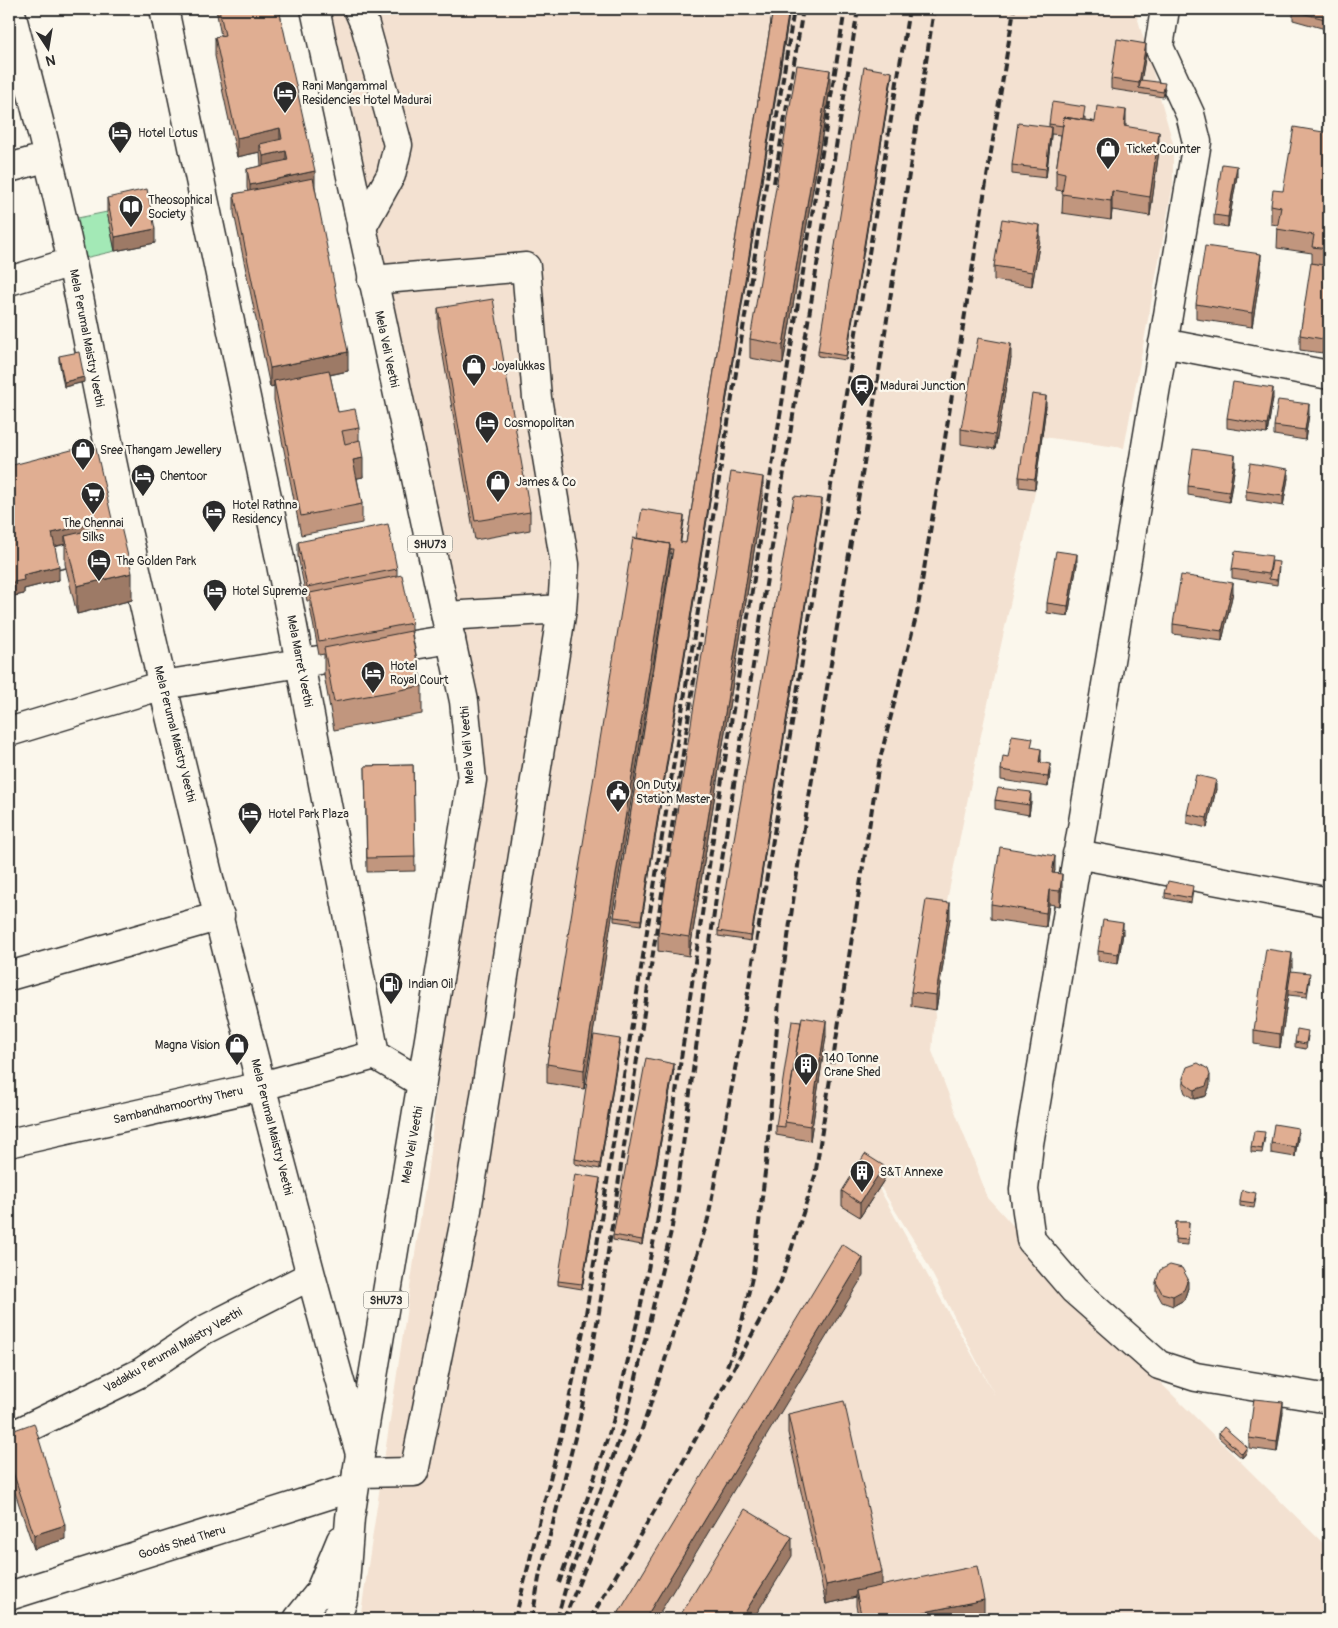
<svg xmlns="http://www.w3.org/2000/svg" width="1338" height="1628" viewBox="0 0 1338 1628" font-family="Pangolin,sans-serif">
	<rect width="100%" height="100%" fill="#fbf7ec"/>
	<filter id="ink" filterUnits="userSpaceOnUse"><feTurbulence type="fractalNoise" baseFrequency=".02" numOctaves="2"/><feDisplacementMap in="SourceGraphic" scale="10" xChannelSelector="R" yChannelSelector="G"/><feConvolveMatrix kernelMatrix="1 2 1 2 8 2 1 2 1" color-interpolation-filters="sRGB"/></filter>
	<g filter="url(#ink)">
		<path fill="#f3e1d1" fill-rule="evenodd" d="M326,9h809l38,134v42l-49,263 -81,-11 -8,55 -56,252 -47,230 3,43 -3,34 56,147 127,140 214,211v70h-969l68,-451 46,-398zM862,1157l59,95 73,142 -132,-236z"/>
		<path fill="#a3e9b6" stroke="#678a70" d="M107,212l8,39 -39,9 -8,-40z"/>
		<g fill="none" stroke-linecap="round" stroke-linejoin="round">
			<defs>
				<path id="minor" d="M10,9c22,84 44,168 62,254 20,95 37,191 59,285 69,304 145,606 229,906
					M358,9l7,16 33,120 -7,30 -30,54
					M1165,9l-6,38 31,67 7,28 -168,1002 -5,46 7,50 43,50 85,75 37,12 133,22
					M9,168l39,-11
					M9,281l63,-19
					M1163,343l166,32
					M28,561l75,-16
					M446,616l116,-7
					M9,732l154,-47 288,-46
					M1077,854l252,48
					M9,976l211,-60
					M9,1143l253,-57 113,-31
					M9,1437l131,-64 64,-43 106,-54
					M357,1473l57,-1 53,-262 95,-601 3,-45 -28,-166 -11,-131 -154,13
					M9,1596l345,-109"/>
				<path id="major" d="M164,9l115,545 96,501 47,28
					M315,9l149,692 8,79 -115,693 -7,45 -6,78 -7,23
					M298,1619l21,-26 22,-53"/>
			</defs>
			<use href="#minor" stroke="#2b2b2b" stroke-width="31"/>
			<use href="#major" stroke="#2b2b2b" stroke-width="31"/>
			<use href="#minor" stroke="#fbf7ec" stroke-width="28"/>
			<use href="#major" stroke="#fbf7ec" stroke-width="28"/>
			<path stroke="#2b2b2b" stroke-width="4" stroke-dasharray="8 4" stroke-linecap="butt" d="M774,183l29,-174
				M727,1366l11,-27 15,-66 13,-109 13,-163 21,-149 79,-480 55,-363
				M559,1583l54,-161 26,-108 18,-90 61,-420 127,-795
				M515,1619l51,-204 18,-89 210,-1317
				M532,1619l7,-41 41,-160 19,-106 102,-678
				M557,1619l10,-36 58,-159 47,-197 45,-336 141,-882
				M564,1619l77,-187 20,-59 47,-154 31,-172 170,-1038
				M590,1619l87,-146 104,-192 34,-105 64,-413 38,-150 97,-604"/>
		</g>
		<path fill="#c1967e" stroke="#2b2b2b" d="M216,9h63l36,179 33,183 -18,4 8,37 21,16v12l4,37 -6,1 5,26v19l-61,12 -27,-135v-14l-4,1 -36,-174v-19l14,-2 -1,-4v-19l14,-3 -1,-14 -23,5 -22,-101v-19l6,-1z
			M773,9h17l-149,916 -27,-4v-4l58,-363 -2,-1 -86,536 -37,-6v-19l90,-526 47,-18 -4,22 6,1z
			M1329,9v21l-36,-10v-9z
			M1146,53l-5,27 24,8 -2,9 -52,-8v-10z
			M892,77l-46,283 -28,-4v-5z
			M830,89l-47,275 -33,-6v-19z
			M1085,117v3l41,7 33,23 -9,66 -38,-6 -1,10 -49,-7 1,-22 -7,-1v-19l5,-36 -10,-1 -5,44 -34,-4v-9l37,-38v-3z
			M1329,133v183l-6,37 -23,-3v-15l12,-72v-10l-35,-5 1,-23 -7,-1v-19l12,-14z
			M1237,176l-9,51 -14,-2v-10z
			M107,198l48,45 -40,8 -8,-39z
			M1040,240l-8,46 -38,-6v-14z
			M1261,269l-9,58 -56,-8v-15z
			M438,308l92,204v18l-55,10 -37,-213z
			M59,356l25,26 -20,5 -5,-26z
			M1011,358l-16,91 -34,-5v-15z
			M1273,398l-6,36 -40,-6v-10z
			M1046,406l-11,83 -16,-2v-10z
			M1309,414l-4,26 -31,-5v-9z
			M1235,465l-6,37 -41,-7v-9z
			M9,466l103,59 20,75 -55,14 -12,-50v-20l-10,3 4,33 -35,9v5l-15,3z
			M1288,478l-5,28 -37,-6v-9z
			M763,495l-74,461 -31,-5v-19z
			M822,504l-71,437 -33,-5v-5z
			M298,542l99,27v7l15,47v10l10,53v28l-88,16 -10,-55v-21l-5,1 -9,-48v-6h-3l-9,-45z
			M1077,564l-9,52 -21,-3v-10z
			M1279,567l-2,18 -45,-7v-9z
			M1233,592l-11,49 -49,-7v-10z
			M1033,748l8,11v3l9,11 -2,14 -47,-7v-10l7,-13z
			M413,765l2,106 -48,1 -2,-106z
			M1216,789l-9,39 -20,-5v-9z
			M995,800l36,2 -2,13 -34,-6z
			M1055,870l-1,3 8,16 -2,17 -11,-2 -3,23 -55,-8v-15z
			M1193,891l-2,12 -26,-5v-5z
			M950,918l-14,92 -25,-4v-14z
			M1123,933l-5,31 -20,-3v-10z
			M1292,967l-1,4 19,7 -3,19 -19,-2 -8,53 -26,-4v-14z
			M826,1036l-16,105 -34,-6v-9z
			M1308,1036l-2,13 -11,-2v-5z
			M620,1044l-20,125 -25,-5v-5z
			M674,1069l-32,176 -29,-5v-5z
			M1183,1078l27,7 -4,11 -12,3 -9,-6 -2,-6z
			M1265,1137l-3,16 -11,-1v-5z
			M1298,1138l-3,19 -24,-4v-10z
			M884,1180l-24,37 -18,-11v-15z
			M600,1182l-18,107 -24,-4v-4z
			M1256,1198l-2,10 -14,-2v-5z
			M1176,1222h13l-1,23 -13,-1z
			M1156,1282l32,6 -4,12 -11,6 -11,-4 -6,-11z
			M1283,1412l-6,40 -28,-4v-10z
			M788,1414l94,172 102,28 -25,5h-100l-3,-13v-9l-30,7 -38,-171z
			M9,1432l56,107 -31,10 -25,-74z
			M1219,1433l28,19 -5,6 -23,-20z"/>
		<path fill="#9d7a66" stroke="#2b2b2b" d="M789,9h1l-149,916v-5z
			M1146,44v9l-6,35h-1v-5z
			M830,70v19l-47,275v-19z
			M892,72v5l-46,283v-4z
			M1126,110v19l-2,-3z
			M1051,127v10l-5,41v-9z
			M280,128v19l-20,-3v8l-23,5v-19z
			M1159,132v18l-9,66v-19z
			M286,151v19l-23,5v-19z
			M1237,166v10l-9,51v-10z
			M315,171v19l-65,14v-19z
			M1112,191v19l-1,10v-19z
			M1040,225v15l-8,46v-14z
			M155,229v14l-40,8v-14z
			M1261,254v15l-9,58v-14z
			M1329,302v14l-6,37v-14z
			M1011,344v14l-16,91v-14z
			M348,352v19l-73,15 -1,-5v5l-4,1v-19z
			M84,377v5l-20,5v-5z
			M1273,388v10l-6,36v-9z
			M1046,396v10l-11,83v-10z
			M1309,404v10l-4,26v-10z
			M1235,455v10l-6,37v-10z
			M363,458v19l-10,2v-19z
			M1288,469v9l-5,28v-10z
			M763,477v18l-74,461v-19z
			M822,499v5l-71,437v-5z
			M684,516v4l-4,27v-5z
			M112,519v14l-47,3v8l-13,3v-14z
			M670,544v18l-86,527v-19z
			M1077,554v10l-9,52v-10z
			M59,566v14l-35,9v5l-15,3v-14l14,-8z
			M132,573v27l-55,14v-28z
			M1233,583v9l-11,49v-10z
			M1041,749v10l-2,12v-9z
			M1050,764v9l-2,14v-10z
			M1216,780v9l-9,39v-10z
			M1031,792v10l-2,13v-10z
			M1055,856v14l-3,17v-14z
			M1062,874v15l-2,17v-15z
			M1049,890v14l-3,23v-14z
			M950,903v15l-14,92v-15z
			M1123,923v10l-5,31v-10z
			M1292,953v14l-3,23h-1v5l-8,53v-14z
			M826,1021v15l-16,105v-15z
			M620,1039v5l-20,125v-5z
			M674,1064v5l-32,176v-5z
			M1210,1075v10l-4,11 -12,3v-9z
			M1298,1128v10l-3,19v-10z
			M884,1166v14l-24,37v-14z
			M600,1178v4l-18,107v-5z
			M863,1258v18l-207,343h-11z
			M1188,1279v9l-4,12 -11,6v-10z
			M1283,1402v10l-6,40v-10z
			M1247,1447v5l-5,6v-4z
			M65,1525v14l-31,10v-14z
			M792,1537v19l-39,63h-12z
			M882,1572v19h-26v6l-30,7v-19z
			M984,1600v14l-25,5h-69z"/>
		<path fill="#e0ae92" stroke="#2b2b2b" d="M219,9h60l36,162 -65,14 -3,-16 41,-9 -2,-9 -23,5 -3,-12 22,-5 -2,-11 -43,10 -22,-101 10,-2z
			M773,9h16l-148,911 -27,-3 59,-368h-3v-5l-33,-6 5,-29 42,7 -4,26 6,1z
			M1294,9h35v11l-36,-9z
			M1117,39l29,5 -7,39 -28,-4z
			M797,65l33,5 -47,275 -33,-6z
			M864,67l28,5 -46,284 -28,-5z
			M1141,80l24,3 -2,9 -24,-4z
			M1052,102l33,5 -2,13 -19,-3 -1,9 -14,-2z
			M1097,106l29,4 -2,16 35,6 -9,65 -38,-6 -1,10 -49,-7 3,-21 -9,-2 8,-54 31,5z
			M1018,123l33,4 -5,42 -34,-4z
			M1294,127l35,6v116l-17,-2 2,-12 -37,-6 4,-22 -10,-2 2,-15 10,1z
			M1222,164l15,2 -9,51 -14,-2z
			M313,178l35,174 -78,16 -36,-174z
			M147,189l8,40 -40,8 -8,-39z
			M1002,219l38,6 -8,47 -38,-6z
			M1205,246l56,8 -9,59 -56,-9z
			M1311,263l18,3v36l-6,37 -23,-4z
			M493,299l37,213 -55,9 -37,-213z
			M978,338l33,6 -16,91 -34,-6z
			M79,352l5,25 -20,5 -5,-26z
			M329,370l9,42 17,-3 4,19 -17,3 3,13 15,-4 3,18 -10,2 9,44 -61,12 -27,-135z
			M1233,382l40,6 -6,37 -40,-7z
			M1032,394l14,2 -11,83 -16,-2z
			M1278,400l31,4 -4,26 -31,-4z
			M95,444l17,75 -60,14 7,33 -36,9 1,5 -15,3v-117z
			M1193,449l42,6 -6,37 -41,-6z
			M1250,463l38,6 -5,27 -37,-5z
			M731,472l32,5 -74,460 -31,-5z
			M794,496l28,3 -71,437 -33,-5z
			M120,523l12,50 -55,13 -12,-50z
			M388,524l9,45 -90,18 -9,-45z
			M633,538l37,6 -86,526 -37,-6z
			M1056,551l21,3 -9,52 -21,-3z
			M1235,551l37,5 -3,18 -37,-5z
			M1272,561l7,1 -2,18 -8,-1z
			M402,575l10,48 -93,18 -9,-48z
			M1181,575l52,8 -11,48 -49,-7z
			M411,631l11,55 -88,16 -10,-54z
			M1012,735l21,3 -2,9 10,2 -2,13 11,2 -2,13 -47,-7 2,-14 5,1z
			M413,765l2,92 -48,1 -2,-92z
			M1196,775l20,5 -9,38 -20,-4z
			M998,788l33,4 -2,13 -34,-5z
			M1000,847l55,9 -3,17 10,1 -2,17 -11,-1 -3,23 -55,-9z
			M1168,881l25,5 -2,12 -26,-5z
			M926,900l24,3 -14,92 -25,-3z
			M1103,920l20,3 -5,31 -20,-3z
			M1266,949l26,4 -12,81 -26,-4z
			M1291,971l19,2 -3,19 -19,-2z
			M802,1017l24,4 -16,105 -25,-4z
			M792,1021l9,1 -16,100v5l-9,-1z
			M1297,1029l11,2 -2,13 -11,-2z
			M594,1035l26,4 -20,125 -25,-5z
			M646,1058l28,6 -32,176 -29,-5z
			M1198,1063l10,6 2,6 -4,11 -12,4 -9,-7 -2,-5 4,-11z
			M1274,1124l24,4 -3,19 -24,-4z
			M1254,1131l11,1 -3,17 -11,-2z
			M865,1154l19,12 -24,37 -18,-12z
			M575,1174l25,4 -18,106 -24,-3z
			M1242,1190l14,3 -2,10 -14,-2z
			M1176,1222h13l-1,18 -13,-1z
			M842,1244l21,14 -218,361h-30z
			M1170,1265l12,3 6,11 -4,11 -11,6 -11,-3 -6,-11 4,-12z
			M1254,1399l29,3 -6,40 -28,-4z
			M844,1401l38,171 -56,13 -38,-171z
			M34,1423l31,102 -31,10 -25,-75v-28z
			M1224,1427l23,20 -5,7 -23,-21z
			M745,1509l47,28 -51,82h-63z
			M977,1566l7,34 -94,19h-28l-6,-28z"/>
	</g>
	<defs>
		<symbol id="hotel-pin" viewBox="-11 -11 22 30"><path d="M0 17L-7.5 6A9.5 9.5 0 1 1 7.5 6Z" fill="#2b2b2b" stroke="#fbf7ec"/><path d="M-6-4.5h1.5V1H6V5H4.5V3h-9V5H-6ZM-4 0a1.8 1.8 0 1 1 3.6 0ZM.5 0V-2.5h3Q6-2.5 6 0Z" fill="#fff"/></symbol>
		<symbol id="shop-pin" viewBox="-11 -11 22 30"><path d="M0 17L-7.5 6A9.5 9.5 0 1 1 7.5 6Z" fill="#2b2b2b" stroke="#fbf7ec"/><path d="M-5-2.5h2.3a2.7 3.5 0 0 1 5.4 0H5L5.5 6h-11ZM-1.5-2.5h3a1.5 2.3 0 0 0-3 0Z" fill="#fff"/></symbol>
		<symbol id="library-pin" viewBox="-11 -11 22 30"><path d="M0 17L-7.5 6A9.5 9.5 0 1 1 7.5 6Z" fill="#2b2b2b" stroke="#fbf7ec"/><path d="M-6-4Q-3-5.5-.7-3.5V5Q-3 3-6 4ZM6-4Q3-5.5 .7-3.5V5Q3 3 6 4Z" fill="#fff"/></symbol>
		<symbol id="station-pin" viewBox="-11 -11 22 30"><path d="M0 17L-7.5 6A9.5 9.5 0 1 1 7.5 6Z" fill="#2b2b2b" stroke="#fbf7ec"/><path d="M-3-6H3Q5-6 5-4V2Q5 4 3 4L4.5 6H3L1.5 4h-3L-3 6H-4.5L-3 4Q-5 4-5 2V-4Q-5-6-3-6ZM-3.5-4v3h7v-3ZM-3.5 1v1.5H-2V1ZM2 1v1.5H3.5V1Z" fill="#fff"/></symbol>
		<symbol id="supermarket-pin" viewBox="-11 -11 22 30"><path d="M0 17L-7.5 6A9.5 9.5 0 1 1 7.5 6Z" fill="#2b2b2b" stroke="#fbf7ec"/><path d="M-6-5.5h2.5l.6 2H6L4.5 2H-2.5L-4.4-4H-6ZM-1.5 3.2a1.3 1.3 0 1 0 .1 0ZM3 3.2a1.3 1.3 0 1 0 .1 0Z" fill="#fff"/></symbol>
		<symbol id="civic-pin" viewBox="-11 -11 22 30"><path d="M0 17L-7.5 6A9.5 9.5 0 1 1 7.5 6Z" fill="#2b2b2b" stroke="#fbf7ec"/><path d="M-.6-6.5H3V-4.5H.6V-3L4-1V1h2V6H-6V1h2V-1L-.6-3ZM-1.2 2.5V6h2.4V2.5Z" fill="#fff"/></symbol>
		<symbol id="fuel-pin" viewBox="-11 -11 22 30"><path d="M0 17L-7.5 6A9.5 9.5 0 1 1 7.5 6Z" fill="#2b2b2b" stroke="#fbf7ec"/><path d="M-5.5-6h7V0h2V4h1.3V-2.5L3-4.5l.8-.8L6-3V5H2.5V1h-1V6h-7ZM-4.2-4.7v3.2H.2V-4.7Z" fill="#fff"/></symbol>
		<symbol id="building-pin" viewBox="-11 -11 22 30"><path d="M0 17L-7.5 6A9.5 9.5 0 1 1 7.5 6Z" fill="#2b2b2b" stroke="#fbf7ec"/><path d="M-4-6H4V6H1V3H-1V6H-4ZM-2.5-4.3h1.7v1.8h-1.7ZM.8-4.3h1.7v1.8H.8ZM-2.5-1h1.7V.8h-1.7ZM.8-1h1.7V.8H.8Z" fill="#fff"/></symbol>
	</defs>
	<g fill-rule="evenodd">
		<use href="#hotel-pin" x="271" y="79" width="28" height="38"/>
		<use href="#hotel-pin" x="106" y="119" width="28" height="38"/>
		<use href="#shop-pin" x="1094" y="135" width="28" height="38"/>
		<use href="#library-pin" x="117" y="193" width="28" height="38"/>
		<use href="#shop-pin" x="460" y="352" width="28" height="38"/>
		<use href="#station-pin" x="848" y="372" width="28" height="38"/>
		<use href="#hotel-pin" x="473" y="409" width="28" height="38"/>
		<use href="#shop-pin" x="69" y="436" width="28" height="38"/>
		<use href="#hotel-pin" x="129" y="462" width="28" height="38"/>
		<use href="#shop-pin" x="484" y="468" width="28" height="38"/>
		<use href="#supermarket-pin" x="79" y="480" width="28" height="38"/>
		<use href="#hotel-pin" x="200" y="498" width="28" height="38"/>
		<use href="#hotel-pin" x="85" y="547" width="28" height="38"/>
		<use href="#hotel-pin" x="201" y="577" width="28" height="38"/>
		<use href="#hotel-pin" x="359" y="659" width="28" height="38"/>
		<use href="#civic-pin" x="604" y="778" width="28" height="38"/>
		<use href="#hotel-pin" x="236" y="800" width="28" height="38"/>
		<use href="#fuel-pin" x="377" y="970" width="28" height="38"/>
		<use href="#shop-pin" x="223" y="1031" width="28" height="38"/>
		<use href="#building-pin" x="792" y="1051" width="28" height="38"/>
		<use href="#building-pin" x="848" y="1158" width="28" height="38"/>
	</g>
	<g text-anchor="middle" stroke-width="4.5" stroke-linejoin="round" paint-order="stroke">
		<g fill="#fbf7ec" stroke="#696865" stroke-width="1">
			<rect x="407.5" y="535.5" width="45" height="17" rx="4"/>
			<rect x="363.5" y="1291.5" width="45" height="17" rx="4"/>
		</g>
		<g font-size="11" font-weight="bold" fill="#2b2b2b">
			<text x="430" y="548">SHU73</text>
			<text x="386" y="1304">SHU73</text>
		</g>
		<g font-size="12" fill="#2b2b2b" stroke="#fbf7ec" text-anchor="start">
			<text x="302" y="90">Rani Mangammal<tspan x="302" dy="14">Residencies Hotel Madurai</tspan></text>
			<text x="138" y="137">Hotel Lotus</text>
			<text x="1126" y="153">Ticket Counter</text>
			<text x="148" y="204">Theosophical<tspan x="148" dy="14">Society</tspan></text>
			<text x="492" y="370">Joyalukkas</text>
			<text x="880" y="390">Madurai Junction</text>
			<text x="504" y="427">Cosmopolitan</text>
			<text x="100" y="454">Sree Thangam Jewellery</text>
			<text x="160" y="480">Chentoor</text>
			<text x="516" y="486">James &amp; Co</text>
			<text x="232" y="509">Hotel Rathna<tspan x="232" dy="14">Residency</tspan></text>
			<text x="93" y="527" text-anchor="middle">The Chennai<tspan x="93" dy="14">Silks</tspan></text>
			<text x="116" y="565">The Golden Park</text>
			<text x="232" y="595">Hotel Supreme</text>
			<text x="390" y="670">Hotel<tspan x="390" dy="14">Royal Court</tspan></text>
			<text x="636" y="789">On Duty<tspan x="636" dy="14">Station Master</tspan></text>
			<text x="268" y="818">Hotel Park Plaza</text>
			<text x="408" y="988">Indian Oil</text>
			<text x="220" y="1049" text-anchor="end">Magna Vision</text>
			<text x="824" y="1062">140 Tonne<tspan x="824" dy="14">Crane Shed</tspan></text>
			<text x="880" y="1176">S&amp;T Annexe</text>
		</g>
		<g font-size="12" fill="#2b2b2b" stroke="#fbf7ec">
			<text transform="translate(87 338) rotate(79)" y="4">Mela Perumal Maistry Veethi</text>
			<text transform="translate(387 349) rotate(78)" y="4">Mela Veli Veethi</text>
			<text transform="translate(300 661) rotate(79)" y="4">Mela Marret Veethi</text>
			<text transform="translate(175 734) rotate(76)" y="4">Mela Perumal Maistry Veethi</text>
			<text transform="translate(467 745) rotate(-94)" y="4">Mela Veli Veethi</text>
			<text transform="translate(178 1105) rotate(-13)" y="4">Sambandhamoorthy Theru</text>
			<text transform="translate(272 1127) rotate(76)" y="4">Mela Perumal Maistry Veethi</text>
			<text transform="translate(412 1145) rotate(-80)" y="4">Mela Veli Veethi</text>
			<text transform="translate(173 1350) rotate(-30)" y="4">Vadakku Perumal Maistry Veethi</text>
			<text transform="translate(182 1542) rotate(-17)" y="4">Goods Shed Theru</text>
		</g>
	</g>
	<rect width="1338" height="1628" fill="none" stroke="#fbf7ec" stroke-width="30"/>
	<rect x="15" y="15" width="1308" height="1598" fill="none" stroke="#2b2b2b" stroke-width="2" filter="url(#ink)"/>
	<g transform="translate(48 48) rotate(168)" stroke="#fbf7ec" stroke-width="4" paint-order="stroke">
	<path d="M0-4L9 19L0 12L-9 19Z" fill="#2b2b2b"/>
	<text y="-8" font-size="14" font-weight="bold" text-anchor="middle" fill="#2b2b2b">N</text>
	</g>
</svg>
